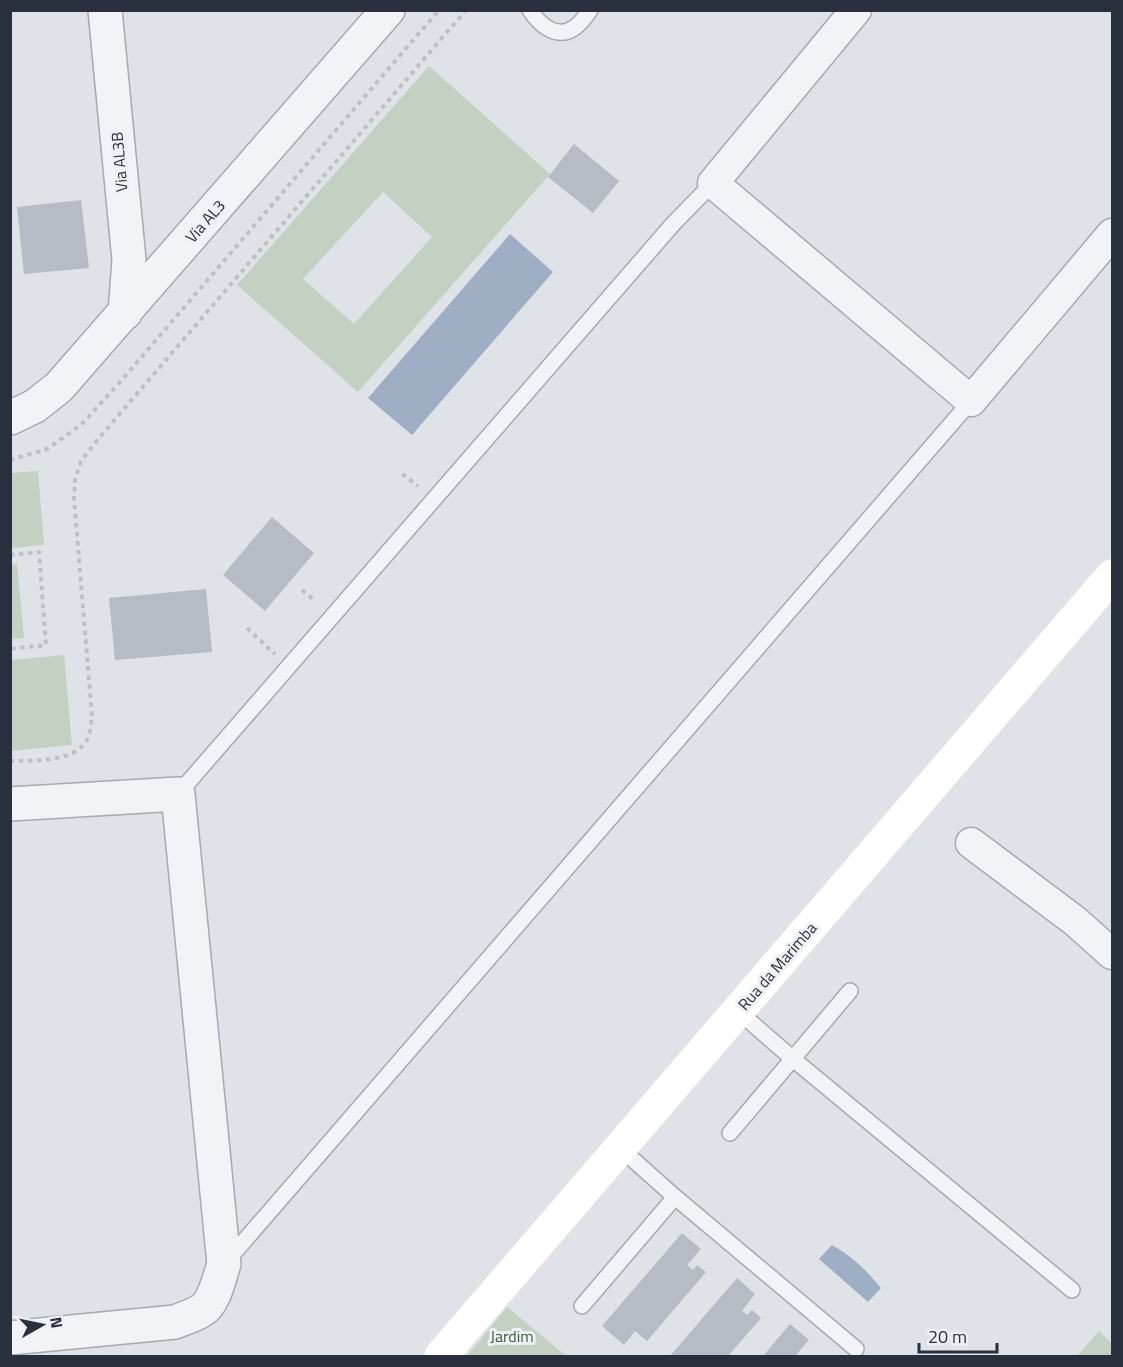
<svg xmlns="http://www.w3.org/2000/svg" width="1123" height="1367" viewBox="0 0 1123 1367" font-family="'Titillium Web',sans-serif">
	<rect width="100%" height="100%" fill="#dfe2e7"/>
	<path fill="#c4d0c1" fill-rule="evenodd" d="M429,66l121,108 -192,218 -121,-107zM383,192l49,45 -78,87 -51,-45z
		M38,471l6,74 -33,3v-75z
		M17,564l7,74 -13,1v-74z
		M64,655l8,90 -61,6v-91z
		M507,1307l59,49h-99z
		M1099,1331l13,12v13h-35z"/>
	<path fill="#9eaec4" d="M510,234l43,38 -141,163 -44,-37z
		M832,1245c20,11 34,25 49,43l-13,14 -49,-43z"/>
	<path fill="#b7bbc3" d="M574,144l45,37 -26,32 -45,-36z
		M81,200l8,68 -65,6 -7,-67z
		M272,517l42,36 -49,58 -42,-36z
		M206,589l6,63 -97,8 -6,-62z
		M682,1233l19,16 -14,16 6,5 4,-5 9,7 -59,69 -12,-10 -11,14 -22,-19z
		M737,1278l18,16 -13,17 5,4 5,-5 9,8 -33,38h-58z
		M790,1324l19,16 -14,16h-32z"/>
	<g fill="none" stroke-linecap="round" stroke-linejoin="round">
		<defs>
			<path id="service" d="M530,10c9,14 26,30 44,18 6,-4 12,-12 16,-18
				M178,794l495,-570 40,-41
				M738,1011l55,48 279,231
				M730,1133l120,-142
				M620,1148l55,49 181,152
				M226,1262l745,-861
				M582,1306l93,-109"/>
			<path id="minor" d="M856,10l-143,173 258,218 141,-167
				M971,843l104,78 37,33"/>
			<path id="tertiary" d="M105,10l24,250 -4,53
				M10,418l25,-12 24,-19 329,-377
				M10,804l168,-10 46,470c-5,14 -8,33 -19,44 -8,7 -21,10 -30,14l-165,16"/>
		</defs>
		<use href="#service" stroke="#a5a9b1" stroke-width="18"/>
		<use href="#minor" stroke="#a5a9b1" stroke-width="33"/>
		<use href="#tertiary" stroke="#a5a9b1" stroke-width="36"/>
		<path stroke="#bec0c6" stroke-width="4" stroke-dasharray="4.5 4.5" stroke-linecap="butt" d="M10,460l37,-11 34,-24 40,-44 318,-371
			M402,474l16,12
			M10,555l29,-3 7,93 -36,4
			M302,590l12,10
			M247,628l28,26
			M10,761c23,-1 64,2 77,-21 3,-6 4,-16 5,-23l-18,-219 1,-18 6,-19 18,-23 367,-428"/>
		<use href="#service" stroke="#f2f3f6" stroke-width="15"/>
		<use href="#minor" stroke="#f2f3f6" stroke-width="30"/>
		<use href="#tertiary" stroke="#f2f3f6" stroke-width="33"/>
		<path stroke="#fff" stroke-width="33" d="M441,1356l671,-780"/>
	</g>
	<g text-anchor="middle" stroke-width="6" stroke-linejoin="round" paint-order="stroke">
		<g font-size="16" fill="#2a2f3d" stroke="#eff1f5">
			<text transform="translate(119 162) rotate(-95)" y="6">Via AL3B</text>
			<text transform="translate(205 221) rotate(-49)" y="6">Via AL3</text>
			<text transform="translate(777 966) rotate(-49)" y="6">Rua da Marimba</text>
		</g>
		<g font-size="16" fill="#3c5739" stroke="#eff1f5">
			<text x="512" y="1342">Jardim</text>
		</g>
	</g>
	<rect width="1123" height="1367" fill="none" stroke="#2a2f3d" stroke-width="24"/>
	<g transform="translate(42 1325) rotate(81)" stroke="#eff1f5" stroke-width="4.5" paint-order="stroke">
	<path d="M0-4.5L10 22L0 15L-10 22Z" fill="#2a2f3d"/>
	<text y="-9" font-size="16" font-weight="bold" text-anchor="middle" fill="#2a2f3d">N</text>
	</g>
	<path d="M919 1343v9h78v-9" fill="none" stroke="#2a2f3d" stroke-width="3"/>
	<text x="928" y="1343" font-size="18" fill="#2a2f3d" stroke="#eff1f5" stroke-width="4.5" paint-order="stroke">20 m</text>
</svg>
